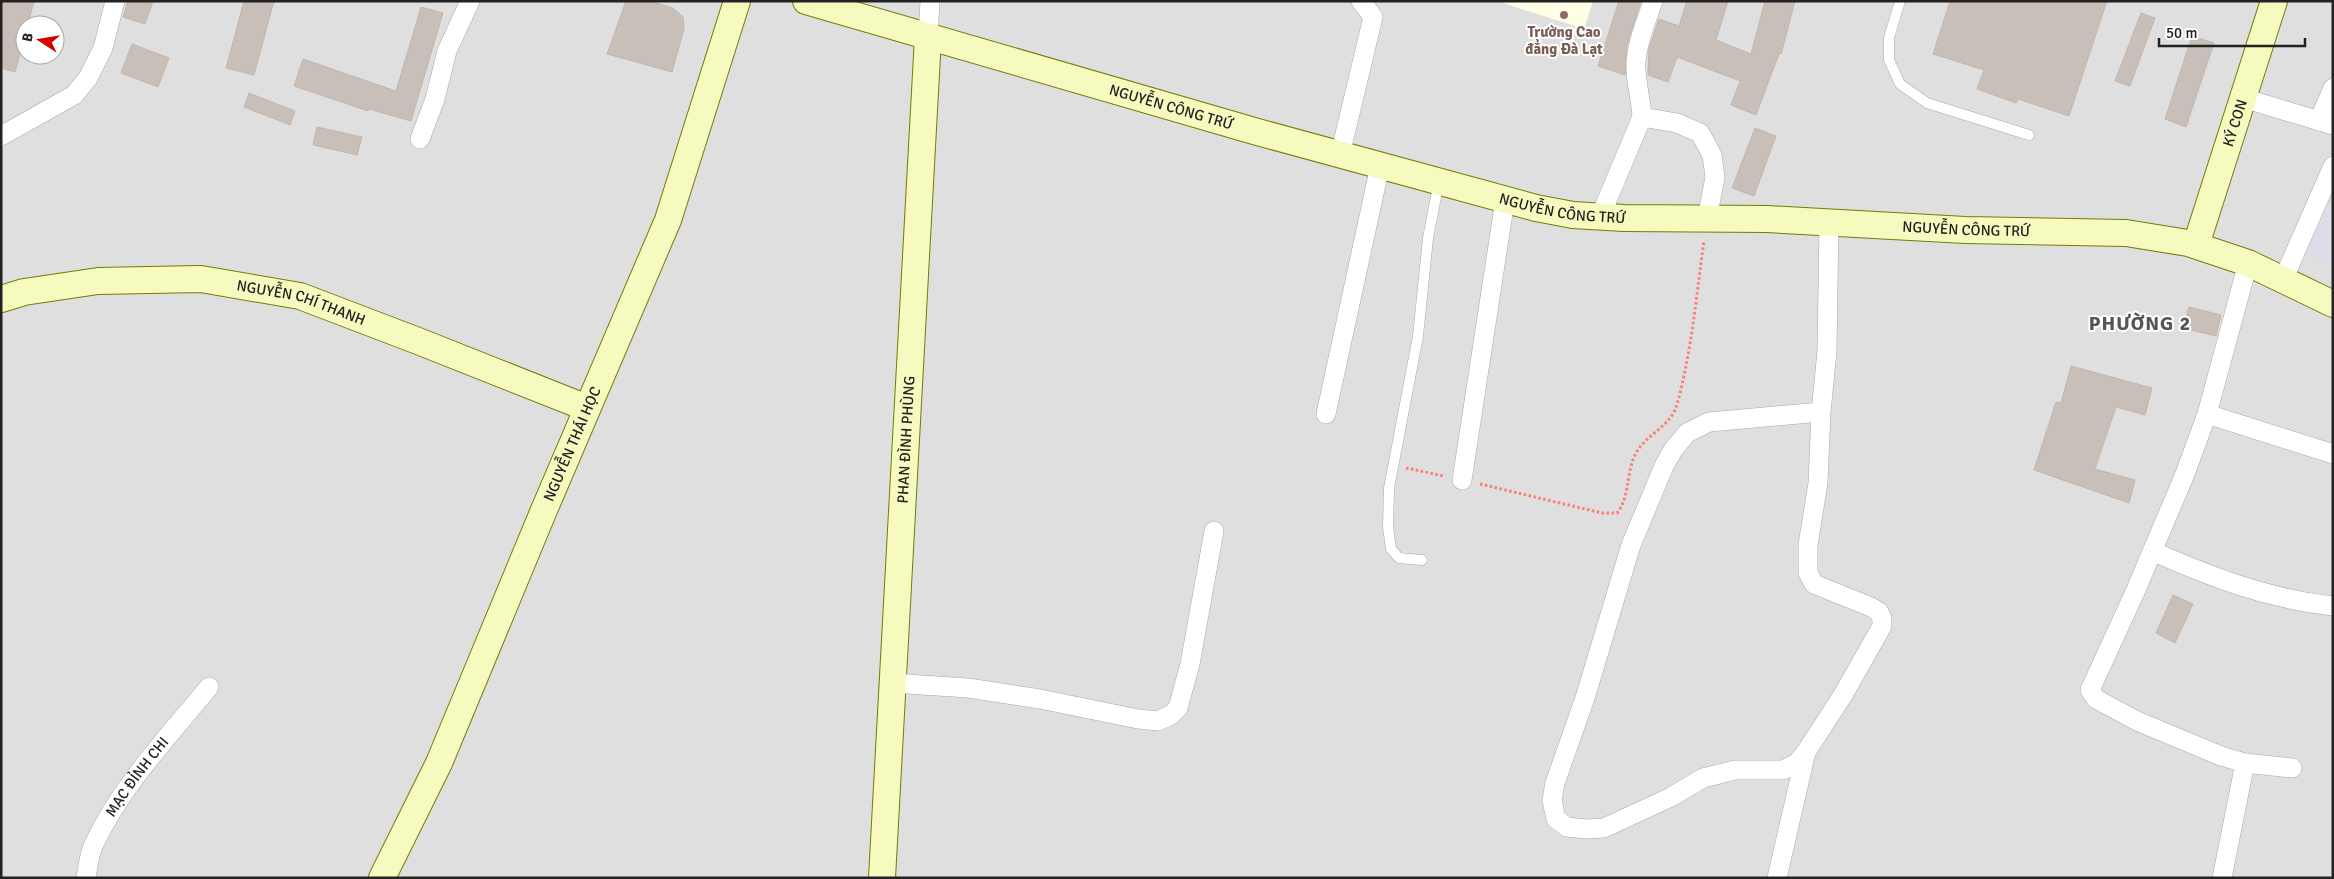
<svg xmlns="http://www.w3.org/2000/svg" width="2334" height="879" viewBox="0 0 2334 879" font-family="Signika,sans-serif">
	<rect width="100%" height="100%" fill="#f2efe9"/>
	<path fill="#e0dfdf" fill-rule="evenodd" d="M1,1h2332v877h-2332zM25,25h30v30h-30z"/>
	<path fill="#ffffe5" d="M1497,1h96l-9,28z"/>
	<path fill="#dddde8" d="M2333,194v74l-28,-12z"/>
	<path fill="#c7bfb8" stroke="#c4b6ab" d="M1,1h33l-6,24h-3v10l-10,37 -14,-4z
		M128,1h25l-8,23 -22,-7z
		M244,1h30l-20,74 -28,-7z
		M626,1h24l23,7 10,9 1,12 -12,43 -65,-18z
		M1619,1h22l-14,44 -2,30 -27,-9z
		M1687,1h41l-12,39 35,14 14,-53h30l-14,53h-2l-23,61 -25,-10 9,-24 -63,-24 -9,25 -20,-7 1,-26 10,-30 20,7z
		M1950,1h157l-38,115 -51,-17 -2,4 -39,-14 7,-19 -51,-16z
		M421,7l22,6 -32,108 -42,-12 -1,2 -74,-25 9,-27 93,32z
		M2141,13l14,5 -25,68 -15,-5z
		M2192,36l22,7 -28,84 -21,-8z
		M132,44l37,14 -11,29 -37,-14z
		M249,93l46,18 -5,14 -46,-18z
		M317,127l45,10 -5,18 -44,-10z
		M1755,128l21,8 -22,60 -22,-8z
		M2189,307l32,8 -5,21 -33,-8z
		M2071,366l81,22 -7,27 -29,-8 -21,62 40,11 -6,23 -95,-33 22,-68 5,1z
		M2173,595l20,9 -18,39 -19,-10z"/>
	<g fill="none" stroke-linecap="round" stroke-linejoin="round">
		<defs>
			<path id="lane" d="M1900,1l-11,37v22l11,24 27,19 102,32
				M1422,560l-23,-2 -8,-9 -3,-22 1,-39 29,-152 10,-98 11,-56"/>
			<g id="street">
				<path d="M928,37l2,-36"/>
				<path d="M2243,98l90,27"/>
				<path d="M1642,117c-1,-19 -7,-36 -6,-55 1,-20 11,-42 17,-61"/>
				<path d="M2319,121l14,-33"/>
				<path d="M1,136l73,-41 14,-17 15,-30 12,-47"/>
				<path d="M420,139l15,-40 12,-48 23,-50"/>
				<path d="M1340,155l33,-138 -12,-16"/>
				<path d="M1600,217l42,-100 35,6 23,10 12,22 3,22 -8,42"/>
				<path d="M2248,263l-41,151 -22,60 -50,118 -45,98 6,9 41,22 84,35 24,7 47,5"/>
				<path d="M2283,280l50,-114"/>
				<path d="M1821,412l-112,10 -22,11 -14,17 -9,16 -33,79 -46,153 -30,85 -3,17 4,19 11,8 19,2 18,-1 67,-31 32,-19 32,-8h48l14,-7 9,-11 37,-57 39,-69v-7l-3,-7 -8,-5 -57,-23 -6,-11v-28l10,-62 3,-71 6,-61 2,-129"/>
				<path d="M1326,414l54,-248"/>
				<path d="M2207,414l126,40"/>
				<path d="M1462,480l43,-280"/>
				<path d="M2152,551c59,26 116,48 181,55"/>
				<path d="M892,683l76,5 72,11 98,20 20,2 13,-6 7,-7 12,-44 24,-133"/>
				<path id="s1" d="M86,878c2,-11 3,-24 8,-34 27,-58 74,-107 115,-157"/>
				<path d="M1777,878l29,-126"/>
				<path d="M2222,878l23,-115"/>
			</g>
			<g id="secondary">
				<path id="s2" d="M806,1l448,130 282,77 37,7 51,3 143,1 198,11 161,3 62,10 60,20 85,41"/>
				<path id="s3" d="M2196,245l78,-244"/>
				<path id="s4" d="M1,299l23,-7 74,-11 103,-2 99,17 118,45 169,67"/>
				<path id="s5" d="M382,878l57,-115 105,-253 124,-290 69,-219"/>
				<path id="s6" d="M882,878l46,-841"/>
			</g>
		</defs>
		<use href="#lane" stroke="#a9a9a9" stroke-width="11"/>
		<use href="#street" stroke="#a9a9a9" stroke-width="20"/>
		<use href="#secondary" stroke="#707d05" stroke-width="28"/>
		<path stroke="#fa8072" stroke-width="3" stroke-dasharray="2.5 2.5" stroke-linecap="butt" d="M1406,468l38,8
			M1480,484l122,29h15c13,-16 9,-40 18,-58 9,-19 31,-26 40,-45 5,-14 8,-30 11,-44 8,-41 12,-83 18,-125"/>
		<use href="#lane" stroke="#fff" stroke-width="10"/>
		<use href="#street" stroke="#fff" stroke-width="19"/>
		<use href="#secondary" stroke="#f7fabf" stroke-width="26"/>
	</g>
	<circle fill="#8d6e63" stroke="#fff" stroke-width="2" cx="1564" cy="15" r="5"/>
	<g text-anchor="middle" stroke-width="4" stroke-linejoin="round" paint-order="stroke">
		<g font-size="15" font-weight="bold" fill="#785e54" stroke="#fff">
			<text x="1564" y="37">Trường Cao<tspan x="1564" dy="17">đẳng Đà Lạt</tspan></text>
		</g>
		<g font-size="15" fill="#222" stroke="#fff">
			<text dy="5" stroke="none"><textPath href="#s2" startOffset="380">NGUYỄN CÔNG TRỨ</textPath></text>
			<text dy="5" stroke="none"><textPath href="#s3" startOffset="128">KÝ CON</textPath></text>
			<text dy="5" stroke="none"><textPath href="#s2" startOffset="785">NGUYỄN CÔNG TRỨ</textPath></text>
			<text dy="5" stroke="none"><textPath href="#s2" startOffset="1190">NGUYỄN CÔNG TRỨ</textPath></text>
			<text dy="5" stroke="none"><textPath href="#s4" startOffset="305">NGUYỄN CHÍ THANH</textPath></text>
			<text dy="5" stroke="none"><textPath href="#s6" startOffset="439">PHAN ĐÌNH PHÙNG</textPath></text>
			<text dy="5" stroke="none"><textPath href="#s5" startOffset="474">NGUYỄN THÁI HỌC</textPath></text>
			<text dy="5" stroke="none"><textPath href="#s1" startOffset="115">MẠC ĐỈNH CHI</textPath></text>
		</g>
		<g font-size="20" font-weight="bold" letter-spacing="1" fill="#555" stroke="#fff">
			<text x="2140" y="330">PHƯỜNG 2</text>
		</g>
	</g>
	<rect width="2334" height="879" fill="none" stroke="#222222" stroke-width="5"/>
	<g transform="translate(40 40) rotate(282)"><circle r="24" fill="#ffffff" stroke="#a7a7a7"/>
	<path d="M0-4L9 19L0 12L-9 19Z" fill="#d40000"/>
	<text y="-8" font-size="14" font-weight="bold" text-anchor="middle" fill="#222222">B</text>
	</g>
	<path d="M2159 38v8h146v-8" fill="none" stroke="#222222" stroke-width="2.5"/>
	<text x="2166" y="38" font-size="15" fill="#222222" stroke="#ffffff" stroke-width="4" paint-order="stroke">50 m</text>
</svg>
